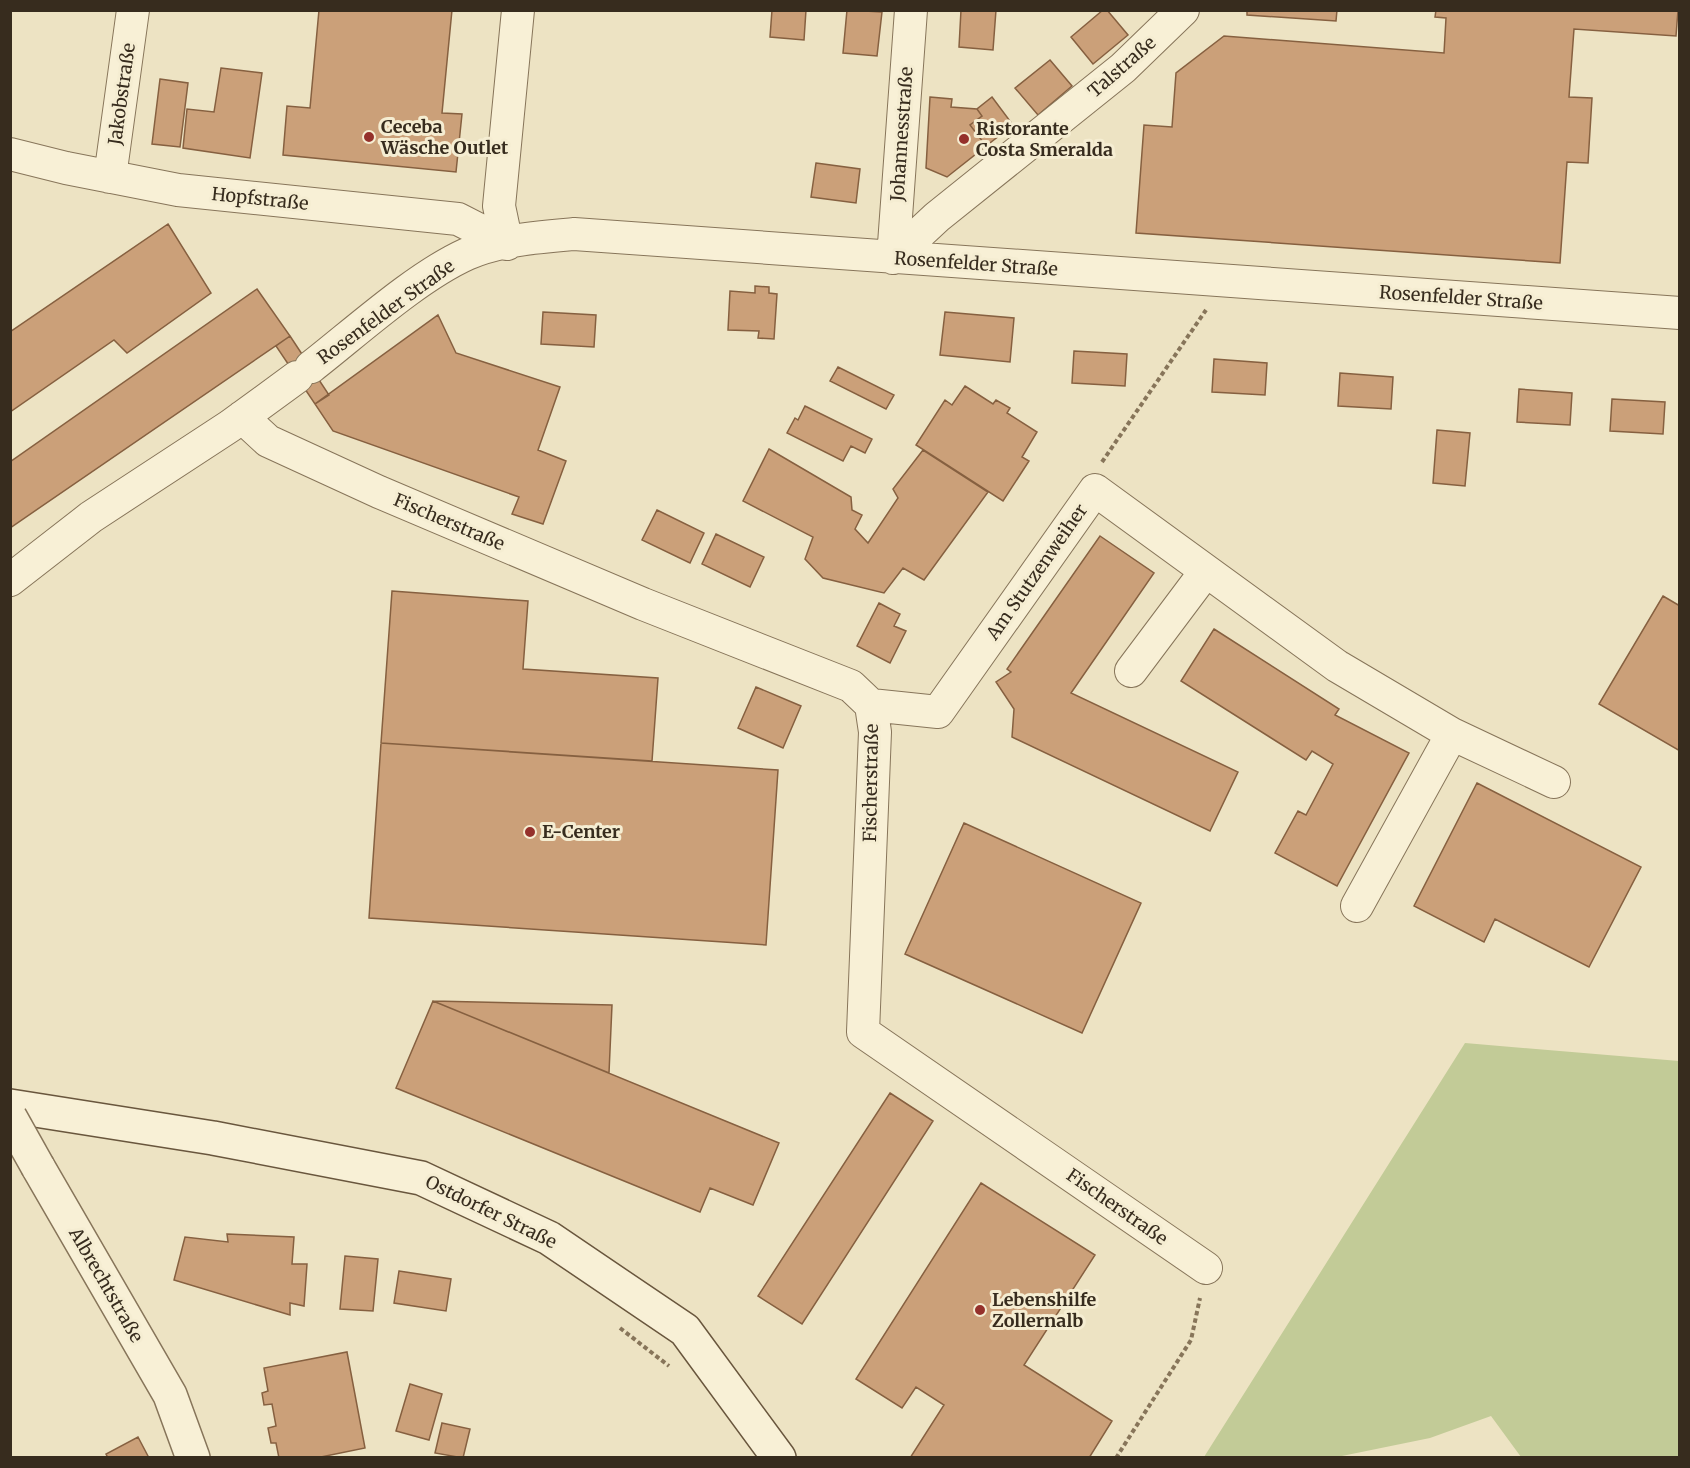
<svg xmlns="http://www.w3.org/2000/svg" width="1690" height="1468" viewBox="0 0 1690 1468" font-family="Merriweather,serif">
	<rect width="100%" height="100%" fill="#ede3c3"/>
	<path fill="#c2cb97" d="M1465,1043l214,18v396h-158l-30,-41 -61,22 -93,19h-133z"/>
	<path fill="#cba079" stroke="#866040" stroke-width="1.5" d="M319,10h133l-10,103 20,1 -6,58 -173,-17 4,-49 23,2z
		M772,10h34l-2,30 -34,-3z
		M847,10l35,2 -5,44 -34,-3z
		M961,10h35l-3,40 -34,-3z
		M1103,10h4l21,25 -35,29 -22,-27z
		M1247,10h90l-1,11 -89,-6z
		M1436,10h242l-2,26 -102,-7 -5,68 23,1 -4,65 -21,-1 -7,101 -424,-30 8,-108 28,2 4,-54 48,-37 220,17 2,-35 -11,-1z
		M1050,60l22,26 -34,29 -23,-27z
		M221,68l41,5 -12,85 -67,-10 4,-39 27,3z
		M160,79l28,4 -8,64 -28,-3z
		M930,97l22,2 -1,8 26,2 5,7 -12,9 16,21 -39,31 -21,-9z
		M992,97l21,28 -27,21 -16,-21 12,-9 -5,-7z
		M816,163l44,6 -4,34 -45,-6z
		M168,224l43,69 -84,60 -13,-13 -104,72v-80z
		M755,286l14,1v6l8,1 -3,45 -16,-1 1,-7 -31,-1 2,-39 25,2z
		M257,289l33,47 -280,192v-66z
		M543,312l53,3 -2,32 -53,-3z
		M945,312l69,6 -4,44 -70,-7z
		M438,315l18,38 104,34 -22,63 28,11 -23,63 -31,-10 7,-17 -186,-66 -18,-27z
		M290,336l39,59 -14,9 -39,-58z
		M1074,351l53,3 -2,32 -53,-3z
		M1214,359l53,4 -2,32 -53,-3z
		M838,367l56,28 -8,14 -56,-28z
		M1340,373l53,4 -2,32 -53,-3z
		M965,386l28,18 3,-4 14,8 -3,5 30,19 -15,25 7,4 -26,40 -87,-56 29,-45 7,5z
		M1519,389l53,4 -2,32 -53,-3z
		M1612,399l53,3 -2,32 -53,-3z
		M805,406l67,33 -7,14 -14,-7 -8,15 -56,-28 8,-15 3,2z
		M1437,430l33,3 -5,53 -32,-3z
		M769,449l82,48 1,13 10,5 -7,14 13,14 30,-45 -5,-9 30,-39 65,42 -64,88 -21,-12 -19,25 -61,-15 -18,-19 8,-22 -70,-36z
		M657,510l47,23 -14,30 -48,-23z
		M716,534l48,23 -14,30 -48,-23z
		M1100,536l54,37 -83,120 167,79 -28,59 -198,-94 2,-28 -18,-27 15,-10 -4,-3z
		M392,591l136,10 -5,68 135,9 -6,83 -271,-18z
		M1663,596l17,10v145l-81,-47z
		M879,603l21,11 -6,12 12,5 -16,32 -33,-17z
		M1214,629l125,80 -4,6 74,38 -72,133 -62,-33 23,-42 8,4 27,-51 -21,-13 -6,9 -125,-79z
		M756,687l45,19 -18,42 -45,-20z
		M381,743l397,27 -12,175 -397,-27z
		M1477,783l164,84 -52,100 -94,-48 -11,23 -70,-36z
		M964,823l177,80 -59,130 -177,-79z
		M433,1001l346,142 -26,62 -43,-17 -10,24 -304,-124z
		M433,1001l179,4 -3,68z
		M890,1093l43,28 -131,203 -44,-28z
		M981,1183l114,72 -71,110 88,56 -23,37h-179l34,-53 -28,-18 -14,21 -46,-29z
		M227,1234l67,3 -2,27h15l-3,42 -14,-3v12l-116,-35 11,-43 43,5z
		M345,1256l33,3 -5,52 -33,-2z
		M399,1271l52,8 -5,32 -52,-8z
		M347,1352l18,96 -49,10h-37l-3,-15h-5l-3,-15 8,-2 -4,-22 -8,1 -2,-12 6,-2 -4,-23z
		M410,1384l32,10 -13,46 -33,-9z
		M442,1423l28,6 -7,29 -28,-5z
		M138,1437l11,21h-41l-2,-4z"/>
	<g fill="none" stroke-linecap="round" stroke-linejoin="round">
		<defs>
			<path id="minor" d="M10,154l56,14 112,22 280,29 49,25
				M110,177l23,-167
				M507,244l-8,-38 19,-196
				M893,258l44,-41 186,-149 60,-58
				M893,258l18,-248
				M311,367c45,-35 105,-90 156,-113 32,-14 72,-17 107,-20l1106,79
				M242,417l26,24 111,51 264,112 208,82 20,19 4,27 -12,300 343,236
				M10,580l81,-63 139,-91 67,-49
				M1131,671l75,-100
				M871,705l67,7 157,-222 242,176 115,68 102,48
				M1357,906l95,-172"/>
			<path id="tertiary" d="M38,1167l132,228 23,63"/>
			<path id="secondary" d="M10,1106l203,32 208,40 128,60 136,92 94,128"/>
		</defs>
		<use href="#minor" stroke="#87755a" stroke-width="34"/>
		<use href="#tertiary" stroke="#87755a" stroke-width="36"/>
		<use href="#secondary" stroke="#69563d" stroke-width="36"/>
		<path stroke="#87755a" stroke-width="4" stroke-dasharray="4.5 3" stroke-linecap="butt" d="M1102,462l104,-152
			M620,1328l49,38
			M1116,1458l75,-118 9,-42"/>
		<use href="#minor" stroke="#f8f0d6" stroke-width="32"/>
		<use href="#tertiary" stroke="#f8f0d6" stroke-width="33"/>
		<use href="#secondary" stroke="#f8f0d6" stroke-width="33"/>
		<defs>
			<path id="tertiary-bridge" d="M10,1117l28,50"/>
		</defs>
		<use href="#tertiary-bridge" stroke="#87755a" stroke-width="36" stroke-linecap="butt"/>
		<use href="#tertiary-bridge" stroke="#f8f0d6" stroke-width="33"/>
	</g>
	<g fill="#95312b" stroke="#f5edd2" stroke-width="2">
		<circle cx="369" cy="137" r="6"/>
		<circle cx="964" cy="139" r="6"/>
		<circle cx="530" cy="832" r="6"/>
		<circle cx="980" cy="1310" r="6"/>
	</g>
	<g text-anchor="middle" stroke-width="6" stroke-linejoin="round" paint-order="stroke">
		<g font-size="18" fill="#372c1e" stroke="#f5edd2">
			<text transform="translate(1122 67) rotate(-41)" y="6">Talstraße</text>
			<text transform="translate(122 94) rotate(-82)" y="6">Jakobstraße</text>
			<text transform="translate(902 134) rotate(-86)" y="6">Johannesstraße</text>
			<text transform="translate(260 199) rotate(6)" y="6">Hopfstraße</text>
			<text transform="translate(976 264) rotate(4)" y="6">Rosenfelder Straße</text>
			<text transform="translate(1461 298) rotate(4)" y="6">Rosenfelder Straße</text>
			<text transform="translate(386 312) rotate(-36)" y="6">Rosenfelder Straße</text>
			<text transform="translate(449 522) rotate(23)" y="6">Fischerstraße</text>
			<text transform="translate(1037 572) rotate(-55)" y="6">Am Stutzenweiher</text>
			<text transform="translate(871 783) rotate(-89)" y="6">Fischerstraße</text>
			<text transform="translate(1117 1207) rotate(35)" y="6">Fischerstraße</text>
			<text transform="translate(491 1212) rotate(26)" y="6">Ostdorfer Straße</text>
			<text transform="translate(106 1285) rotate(60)" y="6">Albrechtstraße</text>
		</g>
		<g font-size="18" font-weight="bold" fill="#372c1e" stroke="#f5edd2" text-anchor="start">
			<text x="381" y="133">Ceceba<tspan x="381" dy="21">Wäsche Outlet</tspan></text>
			<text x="976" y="135">Ristorante<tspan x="976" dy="21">Costa Smeralda</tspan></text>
			<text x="542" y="838">E-Center</text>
			<text x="992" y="1306">Lebenshilfe<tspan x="992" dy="21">Zollernalb</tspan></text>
		</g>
	</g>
	<rect width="1690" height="1468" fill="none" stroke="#372c1e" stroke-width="24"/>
</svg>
